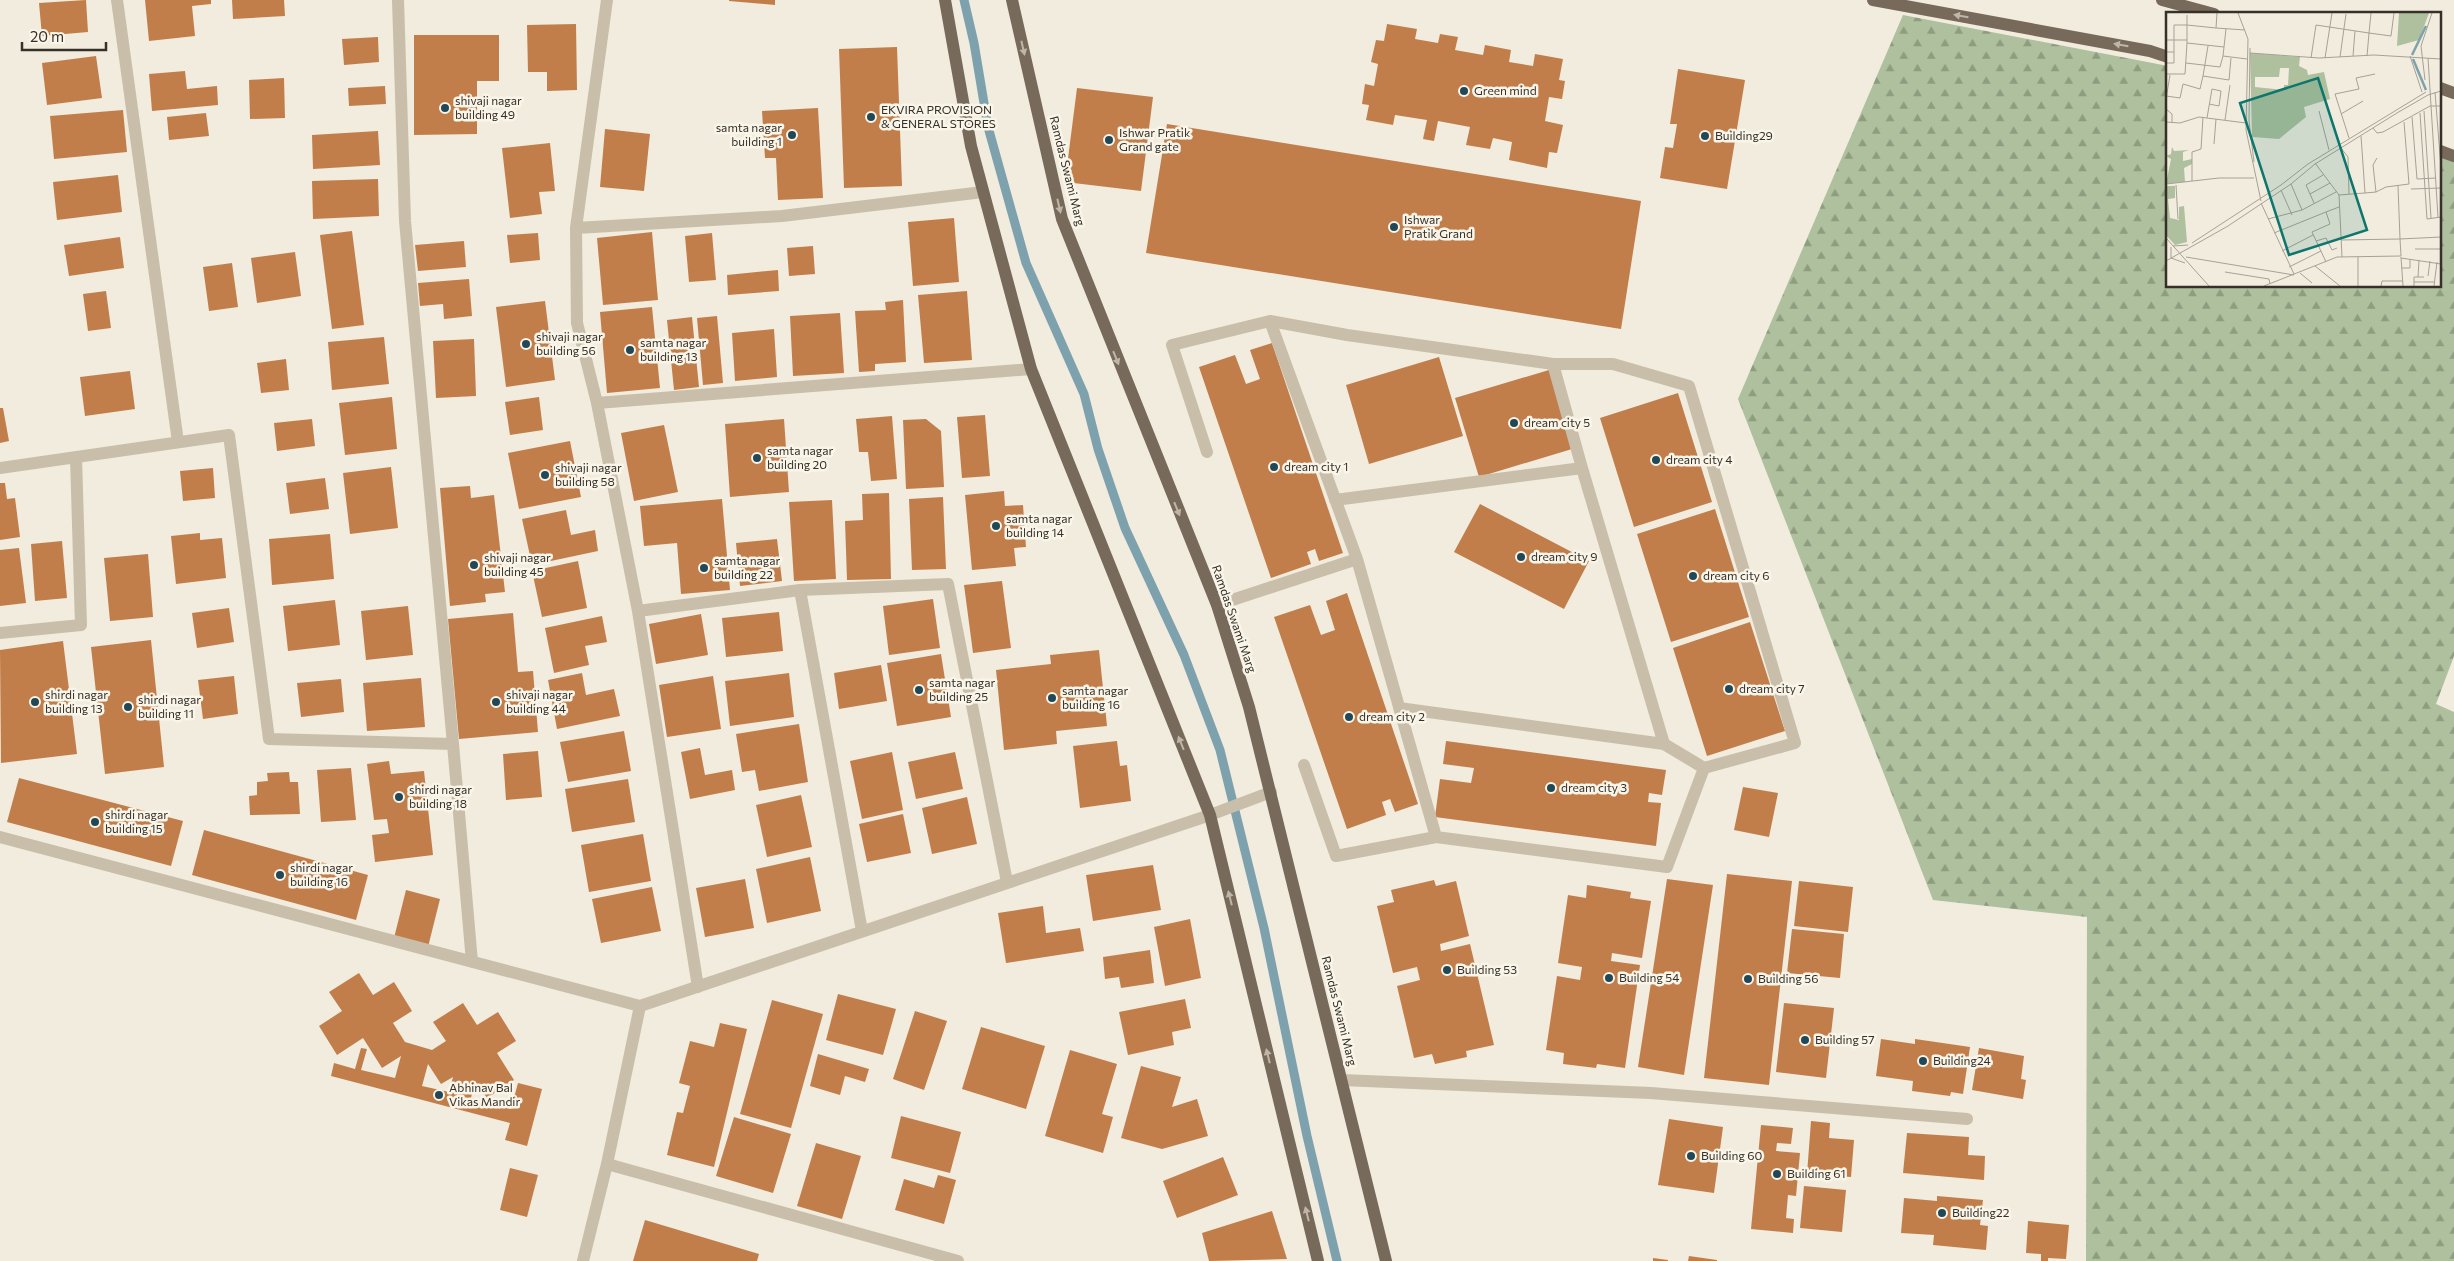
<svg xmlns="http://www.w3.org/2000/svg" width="2454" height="1261" viewBox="0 0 2454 1261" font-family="Commissioner,sans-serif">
	<defs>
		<pattern id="forest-firs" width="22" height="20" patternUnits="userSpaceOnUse" patternTransform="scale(1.25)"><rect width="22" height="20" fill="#aec09d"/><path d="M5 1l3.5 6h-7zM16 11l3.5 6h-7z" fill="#8e9c80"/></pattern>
	</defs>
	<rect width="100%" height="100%" fill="#f1ecdd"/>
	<path fill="url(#forest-firs)" d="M1903,15l265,51v220h272v-135l14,5v500l-18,48 18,8v549h-368l1,-344 -154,-17 -195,-501z"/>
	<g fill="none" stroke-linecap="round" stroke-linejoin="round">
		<path stroke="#7da2ad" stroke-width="9" d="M964,0l10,43 14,84 38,136 58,131 14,55 27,79 59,127 36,95 44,178 43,208 30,125"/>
	</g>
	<path fill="#c17e4b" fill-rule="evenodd" d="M86,0l2,32 -46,4 -3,-33z
		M145,0h66v4l-19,2 3,30 -46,5z
		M232,0h52l1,16 -52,3z
		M729,0h46v5l-46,-4z
		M576,24l1,66 -30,1v-19h-19l-1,-47z
		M1387,24l30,5 -2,10 23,4 2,-9 18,3 -3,13 28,5 2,-10 26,5 -2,12 24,4 2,-12 28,5 -4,21 6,1 -3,18 -13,-2 -4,24 18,4 -6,28 -8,-1 -2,16 -38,-8 3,-18 -19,-4 -3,11 -24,-4 4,-18 -32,-6 -4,20 -11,-2 4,-19 -32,-5 -2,10 -27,-5 3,-15 -7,-1 3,-20 9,2 4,-22 -7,-2 5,-22 8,1z
		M414,35h85v46h-22v53l-63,1z
		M378,37l1,25 -35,3 -2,-26z
		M897,47l5,139 -58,2 -5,-139z
		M96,56l6,42 -55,7 -5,-42z
		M1678,69l67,11 -18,109 -67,-11 5,-31 8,1 4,-24h-7z
		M185,71l2,18 30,-3 1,19 -66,6 -3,-37z
		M284,78l1,40 -35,1 -1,-39z
		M385,86l1,18 -37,2 -1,-18z
		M1077,88l76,9 -12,94 -76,-9z
		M818,108l5,90 -45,2 -2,-42h-11l-3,-47z
		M123,110l4,42 -73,7 -4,-43z
		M206,113l3,23 -40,4 -2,-23z
		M1167,124l474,77 -20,128 -475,-76z
		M605,129l45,5 -6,57 -44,-4z
		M378,131l2,34 -67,4 -1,-34z
		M550,143l5,48 -16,1 3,22 -32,4 -8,-70z
		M118,175l4,37 -65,8 -4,-38z
		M378,179l1,37 -66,3 -1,-38z
		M954,218l5,64 -46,4 -5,-64z
		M352,231l12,94 -32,4 -12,-94z
		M652,232l6,68 -55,5 -6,-67z
		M538,233l2,27 -30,3 -3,-28z
		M712,233l4,47 -27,2 -4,-46z
		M120,237l4,31 -55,8 -5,-31z
		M464,241l2,26 -48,4 -3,-26z
		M813,246l2,28 -26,2 -2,-28z
		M295,252l6,44 -44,7 -6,-45z
		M232,263l6,44 -29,4 -6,-44z
		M778,270l1,21 -51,4 -1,-20z
		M469,279l3,37 -28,3 -1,-15 -23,2 -2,-23z
		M106,291l5,37 -23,3 -5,-37z
		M967,291l5,69 -48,3 -6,-68z
		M903,300l3,62 -31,2v7l-16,1 -4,-61 31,-1 -1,-8z
		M545,301l10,79 -49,7 -10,-80z
		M652,307l8,81 -53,5 -7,-81z
		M840,313l4,60 -51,3 -3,-60z
		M717,316l6,67 -20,2 -6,-67z
		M692,317l7,70 -25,3 -7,-70z
		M774,329l3,48 -42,4 -3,-48z
		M384,337l5,47 -57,6 -4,-48z
		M474,339l2,57 -40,2 -3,-57z
		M1272,343l71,210 -24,8 -4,-12 -8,3 4,12 -40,14 -72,-211 36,-12 11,29 14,-5 -10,-29z
		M1439,357l24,79 -94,28 -23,-79z
		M286,359l3,31 -28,3 -4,-30z
		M1549,370l23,79 -93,28 -24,-79z
		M130,371l5,38 -50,7 -5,-39z
		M1678,393l34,109 -78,25 -34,-109z
		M392,397l5,52 -52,6 -6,-52z
		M539,397l4,33 -33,5 -5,-33z
		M0,408h3l6,33 -9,2z
		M985,415l5,61 -28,2 -5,-61z
		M892,416l5,63 -26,2 -3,-29h-9l-3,-33z
		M312,419l3,27 -38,5 -3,-28z
		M784,419l5,73 -59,5 -5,-73z
		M926,419l15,12 3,56 -38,2 -3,-69z
		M664,425l14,67 -44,9 -13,-68z
		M570,441l11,56 -62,12 -11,-56z
		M391,467l7,61 -48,6 -7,-61z
		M213,468l2,30 -32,3 -3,-30z
		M325,478l4,31 -39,5 -4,-31z
		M0,483h5l2,16 8,-1 5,39 -20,3z
		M470,486l1,12 23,-3 11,97 -20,2 1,8 -36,4 -10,-118z
		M1004,491l1,15 18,-1 3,42 -12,1 2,18 -44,4 -7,-75z
		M889,493l2,86 -44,1 -2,-59 18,-1 -1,-26z
		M943,497l3,72 -34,1 -3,-71z
		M722,499l8,91 -49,4 -4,-51 -33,3 -4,-40z
		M832,500l4,79 -42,2 -5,-79z
		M1480,504l109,57 -25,48 -110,-57z
		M1715,509l34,108 -78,25 -34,-108z
		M566,510l5,25 24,-5 3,21 -66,14 -10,-46z
		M200,533v7l22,-2 4,40 -50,6 -5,-48z
		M330,534l4,45 -62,6 -3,-46z
		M777,539l5,42 -42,5 -4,-43z
		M62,541l5,57 -32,3 -4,-57z
		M19,548l7,55 -26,3v-56z
		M148,554l5,63 -43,4 -6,-63z
		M578,561l9,47 -45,9 -10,-46z
		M1002,581l9,67 -38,5 -9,-68z
		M1347,593l71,211 -23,8 -5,-13 -8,3 4,13 -39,14 -73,-212 36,-12 11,30 14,-5 -9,-29z
		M933,599l7,49 -51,7 -6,-49z
		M335,600l5,45 -52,6 -5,-45z
		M408,606l5,49 -47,5 -5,-49z
		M229,608l5,34 -37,6 -5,-35z
		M779,612l4,39 -57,6 -4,-39z
		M513,613l5,59 15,-1 5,61 -79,7 -11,-120z
		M701,614l7,41 -52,9 -7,-40z
		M602,616l5,26 -22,4 4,19 -35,8 -9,-45z
		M1750,622l35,109 -78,25 -34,-108z
		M151,640l13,127 -59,7 -14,-127z
		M63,641l14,113 -76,9 -1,-113z
		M1099,650l8,76 -51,5 1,13 -53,6 -8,-80 55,-6 -1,-9z
		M941,654l10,63 -54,9 -10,-63z
		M881,665l6,36 -48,8 -5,-36z
		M582,673l4,22 28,-6 6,27 -63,13 -9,-49z
		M789,673l5,44 -64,9 -5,-45z
		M234,676l4,38 -35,5 -5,-39z
		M713,676l8,53 -54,8 -8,-52z
		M421,678l4,49 -58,4 -4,-48z
		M341,679l3,33 -43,5 -4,-34z
		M799,724l9,58 -49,9 -4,-21 -13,2 -6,-38z
		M624,731l7,40 -63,11 -8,-40z
		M1117,741l3,25 7,-1 4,36 -51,7 -7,-62z
		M1446,741l220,29 -4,25 -13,-2 -1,9 13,1 -5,43 -221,-29 5,-38 31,4 3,-15 -31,-4z
		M700,748l5,27 27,-5 3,20 -45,9 -9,-47z
		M538,751l4,46 -36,3 -3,-46z
		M892,752l11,58 -41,9 -12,-58z
		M955,752l8,37 -47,10 -8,-37z
		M389,761l2,13 33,-3 9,84 -58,7 -3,-27 17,-2 -2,-14 -13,1 -7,-56z
		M351,768l5,52 -35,2 -4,-52z
		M289,772l1,10h8l2,32 -50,1 -1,-19 8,-1v-13l11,-1 -1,-8z
		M19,778l164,43 -12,45 -164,-44z
		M628,779l7,43 -63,10 -7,-43z
		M1743,787l35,6 -9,44 -35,-7z
		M801,795l11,52 -45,10 -11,-52z
		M967,797l10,47 -45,10 -10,-46z
		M903,814l8,39 -44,9 -8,-38z
		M204,830l164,45 -12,45 -164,-45z
		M643,834l8,47 -62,11 -8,-47z
		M810,857l11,54 -54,12 -11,-54z
		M1153,865l8,45 -68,11 -7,-46z
		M1727,874l65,7 -23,204 -65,-7z
		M745,879l9,49 -49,9 -9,-49z
		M1667,879l46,6 -29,190 -46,-8z
		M1434,880l2,6 20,-5 13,55 -29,8 1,7 29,-7 24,101 -28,6 1,6 -32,7 -3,-10 -18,4 -17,-72 23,-6 -3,-13 -24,6 -16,-67 17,-4 -3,-12z
		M1799,881l54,6 -5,45 -54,-6z
		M1587,885l44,7 -1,6 21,3 -9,57 -30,-5 -1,8 29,4 -15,103 -28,-4 -1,4 -33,-4 1,-11 -18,-3 11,-74 23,4 2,-13 -24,-4 10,-68 18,3z
		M652,887l9,44 -60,12 -9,-44z
		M406,890l34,9 -12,48 -34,-9z
		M1043,906l3,27 34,-5 4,23 -78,12 -8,-50z
		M1190,919l11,59 -36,8 -11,-59z
		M1792,929l52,5 -4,44 -53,-5z
		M1150,950l4,33 -33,5 -2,-11 -14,2 -2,-22z
		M359,973l14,22 21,-13 18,29 -19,12 12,19 27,8 14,-9 -13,-19 30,-19 14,22 21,-13 18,29 -19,12 17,27 -27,18 -12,-17 -4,17 40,11 7,-26 24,6 -15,57 -22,-6 5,-17 -179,-47 3,-13 21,6 6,-21 6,1 -6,21 34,8 6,-22 -19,12 -19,-30 -26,17 -18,-29 23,-15 -13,-19zM428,1064l13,20 12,-7 -4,15 -27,-6z
		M838,994l58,15 -13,46 -57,-15z
		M1185,999l6,29 -19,4 2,13 -46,10 -9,-43z
		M772,1000l51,14 -32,114 -51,-14z
		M1784,1003l50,5 -8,70 -50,-6z
		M915,1011l32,10 -23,69 -31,-11z
		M720,1023l27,6 -33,138 -47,-12 10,-43 6,1 7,-27 -11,-3 11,-42 24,6z
		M981,1027l64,19 -19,63 -64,-20z
		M1881,1039l34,5v-5l55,8 -7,47 -12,-2 -1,4 -38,-5 1,-10 -37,-5z
		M1979,1048l45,8 -3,23 5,1 -3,19 -51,-9z
		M1070,1050l47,14 -15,50 11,3 -10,36 -58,-17z
		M818,1054l51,15 -4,13 -20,-6 -5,19 -30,-9z
		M1141,1066l40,11 -9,30 25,-8 11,37 -46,13 -41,-11z
		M901,1116l60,16 -11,41 -59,-15z
		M734,1117l57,17 -18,59 -57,-17z
		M1669,1119l54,8 -9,66 -56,-8z
		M1811,1121l19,2 -1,15 25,2 -3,37 -44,-3z
		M1761,1125l32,3 -2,16 -14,-1 -1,8 24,2 -4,43 -8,-1 -2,23 8,1 -1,14 -42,-4z
		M1907,1133l62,4 -1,18 17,1 -1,24 -81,-7z
		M816,1143l45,13 -19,63 -45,-13z
		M1223,1157l15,38 -61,23 -14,-37z
		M510,1168l28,7 -11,42 -27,-7z
		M938,1175l18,5 -12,44 -49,-14 9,-31 30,9z
		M1804,1186l42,4 -4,42 -42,-4z
		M1937,1196l46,4 -3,25 8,1 -2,24 -53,-5 1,-10 -33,-2 3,-35 33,3z
		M1272,1211l15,48 -78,2 -7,-28z
		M645,1220l114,34 -2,7h-124z
		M2028,1221l41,4 -3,34 -18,-1v3h-7v-7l-15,-1z
		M1689,1256l28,4v1h-29z
		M1653,1258l15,2v1h-15z"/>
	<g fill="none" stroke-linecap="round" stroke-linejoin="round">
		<path stroke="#c9bea9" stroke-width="12" d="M117,0l61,442
			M398,0l7,221 48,523
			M576,228l206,-12 201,-24
			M1553,364l29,104
			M597,403l-20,-80 -1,-95 31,-228
			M1207,452l-35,-107 98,-24
			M0,468l229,-33 40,304 184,5 19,218
			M1335,500l247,-32 82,276 -265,-36
			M800,590l148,-6 59,298
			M1217,605l140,-46 -87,-238 77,14 206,29h60l76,22 106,357 -91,25 -37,99 -231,-30 -79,-278
			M638,611l162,-21 62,341
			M0,633l81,-8 -5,-168
			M1664,744l40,24
			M1304,765l32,91 100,-19
			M0,837l640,169 570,-191 61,-23
			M698,987l-60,-376 -41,-208 434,-34
			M1342,1080l309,13 316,26
			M607,1164l351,97
			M583,1261l24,-97 33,-158"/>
		<path stroke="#786a5a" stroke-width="12" d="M945,0l26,146 60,223 179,446 108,446
			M1012,0l50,219 155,386 32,102 137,554
			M1873,0l277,51 18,6
			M2162,0l52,14
			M2440,88l14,5
			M2440,151l14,5"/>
	</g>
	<defs><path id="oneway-solid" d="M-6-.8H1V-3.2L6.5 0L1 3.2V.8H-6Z" transform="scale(1.25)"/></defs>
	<g fill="#bfb6a9">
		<use href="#oneway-solid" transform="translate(1961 16) rotate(-170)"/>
		<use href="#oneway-solid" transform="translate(2121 45) rotate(-170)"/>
		<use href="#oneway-solid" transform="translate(1023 48) rotate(77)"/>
		<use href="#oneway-solid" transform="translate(1059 206) rotate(77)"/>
		<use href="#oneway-solid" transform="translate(1116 358) rotate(68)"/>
		<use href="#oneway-solid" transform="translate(1177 509) rotate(68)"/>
		<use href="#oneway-solid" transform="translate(1181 743) rotate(-112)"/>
		<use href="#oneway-solid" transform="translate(1230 898) rotate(-104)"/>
		<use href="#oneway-solid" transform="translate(1268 1056) rotate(-104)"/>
		<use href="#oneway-solid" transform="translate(1307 1214) rotate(-104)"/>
	</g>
	<g fill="#204856" stroke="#f9f5e9" stroke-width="2">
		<circle cx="1464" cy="91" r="5"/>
		<circle cx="445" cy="108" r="5"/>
		<circle cx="871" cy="117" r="5"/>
		<circle cx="792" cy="135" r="5"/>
		<circle cx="1705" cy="136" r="5"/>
		<circle cx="1109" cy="140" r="5"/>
		<circle cx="1394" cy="227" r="5"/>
		<circle cx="526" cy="344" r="5"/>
		<circle cx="630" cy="350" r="5"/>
		<circle cx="1514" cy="423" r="5"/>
		<circle cx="757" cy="458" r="5"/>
		<circle cx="1656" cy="460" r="5"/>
		<circle cx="1274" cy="467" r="5"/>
		<circle cx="545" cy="475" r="5"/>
		<circle cx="996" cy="526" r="5"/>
		<circle cx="1521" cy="557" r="5"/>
		<circle cx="474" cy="565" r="5"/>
		<circle cx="704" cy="568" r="5"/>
		<circle cx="1693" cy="576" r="5"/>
		<circle cx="1729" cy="689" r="5"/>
		<circle cx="919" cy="690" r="5"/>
		<circle cx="1052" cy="698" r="5"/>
		<circle cx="35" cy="702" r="5"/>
		<circle cx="496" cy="702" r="5"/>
		<circle cx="128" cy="707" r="5"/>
		<circle cx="1349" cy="717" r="5"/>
		<circle cx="1551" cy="788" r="5"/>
		<circle cx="399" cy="797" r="5"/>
		<circle cx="95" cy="822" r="5"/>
		<circle cx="280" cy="875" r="5"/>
		<circle cx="1447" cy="970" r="5"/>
		<circle cx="1609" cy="978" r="5"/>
		<circle cx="1748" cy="979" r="5"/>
		<circle cx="1805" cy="1040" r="5"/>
		<circle cx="1923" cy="1061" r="5"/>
		<circle cx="439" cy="1095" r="5"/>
		<circle cx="1691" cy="1156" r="5"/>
		<circle cx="1777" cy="1174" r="5"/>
		<circle cx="1942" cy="1213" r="5"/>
	</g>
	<g text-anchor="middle" stroke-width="5" stroke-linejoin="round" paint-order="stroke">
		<g font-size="12" fill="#363029" stroke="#f9f5e9" text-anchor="start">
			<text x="1474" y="95">Green mind</text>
			<text x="455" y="105">shivaji nagar<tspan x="455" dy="14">building 49</tspan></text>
			<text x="881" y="114">EKVIRA PROVISION<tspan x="881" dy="14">&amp; GENERAL STORES</tspan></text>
			<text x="782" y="132" text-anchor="end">samta nagar<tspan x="782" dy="14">building 1</tspan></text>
			<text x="1119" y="137">Ishwar Pratik<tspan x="1119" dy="14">Grand gate</tspan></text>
			<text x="1715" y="140">Building29</text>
			<text x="1404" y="224">Ishwar<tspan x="1404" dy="14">Pratik Grand</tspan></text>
			<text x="536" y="341">shivaji nagar<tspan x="536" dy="14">building 56</tspan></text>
			<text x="640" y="347">samta nagar<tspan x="640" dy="14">building 13</tspan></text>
			<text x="1524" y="427">dream city 5</text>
			<text x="767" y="455">samta nagar<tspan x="767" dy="14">building 20</tspan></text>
			<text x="1666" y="464">dream city 4</text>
			<text x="1284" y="471">dream city 1</text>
			<text x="555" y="472">shivaji nagar<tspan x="555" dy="14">building 58</tspan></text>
			<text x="1006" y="523">samta nagar<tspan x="1006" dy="14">building 14</tspan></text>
			<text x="1531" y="561">dream city 9</text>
			<text x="484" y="562">shivaji nagar<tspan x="484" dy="14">building 45</tspan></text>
			<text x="714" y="565">samta nagar<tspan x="714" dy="14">building 22</tspan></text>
			<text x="1703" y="580">dream city 6</text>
			<text x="929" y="687">samta nagar<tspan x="929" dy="14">building 25</tspan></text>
			<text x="1739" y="693">dream city 7</text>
			<text x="1062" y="695">samta nagar<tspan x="1062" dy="14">building 16</tspan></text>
			<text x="45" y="699">shirdi nagar<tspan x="45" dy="14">building 13</tspan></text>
			<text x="506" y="699">shivaji nagar<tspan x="506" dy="14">building 44</tspan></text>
			<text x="138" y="704">shirdi nagar<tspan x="138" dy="14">building 11</tspan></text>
			<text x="1359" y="721">dream city 2</text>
			<text x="1561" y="792">dream city 3</text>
			<text x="409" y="794">shirdi nagar<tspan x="409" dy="14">building 18</tspan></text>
			<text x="105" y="819">shirdi nagar<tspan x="105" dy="14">building 15</tspan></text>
			<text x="290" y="872">shirdi nagar<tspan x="290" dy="14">building 16</tspan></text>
			<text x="1457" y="974">Building 53</text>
			<text x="1619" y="982">Building 54</text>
			<text x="1758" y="983">Building 56</text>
			<text x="1815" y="1044">Building 57</text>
			<text x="1933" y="1065">Building24</text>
			<text x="449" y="1092">Abhinav Bal<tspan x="449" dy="14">Vikas Mandir</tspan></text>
			<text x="1701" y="1160">Building 60</text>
			<text x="1787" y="1178">Building 61</text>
			<text x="1952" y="1217">Building22</text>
		</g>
		<g font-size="12" fill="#363029" stroke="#f9f5e9">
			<text transform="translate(1067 171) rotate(76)" y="4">Ramdas Swami Marg</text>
			<text transform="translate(1234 619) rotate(71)" y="4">Ramdas Swami Marg</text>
			<text transform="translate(1339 1011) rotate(76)" y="4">Ramdas Swami Marg</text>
		</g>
	</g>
	<g transform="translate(2166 12)">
		<rect width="275" height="275" fill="#f1ecdd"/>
		<path d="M233,1h30l-10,27 -22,6zM84,41l50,4 -1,9 8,4 1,5 16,-3 6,27 -26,8 2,10 -27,22 -27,-2zM114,56h9l-1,17h-4v5l-29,-3v-10h24zM6,135l2,4 15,-1 -6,2v9l9,-2v5l-8,4 1,14 -19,2 5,-25 -5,-3 5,-2zM0,174h9v12l-7,1 2,19 9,2v-13l5,-1 3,36 -12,3 -9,-10z" fill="#aec09d" fill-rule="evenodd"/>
		<path fill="none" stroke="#7da2ad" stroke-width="2.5" d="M246,43l14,-29M247,47l13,31"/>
		<path fill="none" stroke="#a6a195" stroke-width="1" d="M51,1l-1,15 29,2M72,1l10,26 -2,91 15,71M21,3v10l29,3M0,28h8v12M21,28v-15h-13v15h13v3M42,34l-5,30 26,4 2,-22M58,35l2,-18M84,36l-1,73 5,41M0,40h8v11h-8M84,41l69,5 55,-3 67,4M187,44l2,-25M201,44l2,-23 22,3 3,-23M244,44l12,36M174,45l6,-43M145,46l5,-33 53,8 2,-20M159,46l7,-45M262,46l10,159M20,51l34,4 3,-11M0,62h19l2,-31 37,4 -1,9 24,3M259,68l-4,-34 11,-33M269,80l6,76M0,84l14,2 3,-14 17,5 3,-13M0,87l4,-24M0,97l6,5v9M153,99l10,39M258,99l7,107M254,101l7,106 14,-2M175,102l22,-13M246,105l5,62 19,-1M41,106l5,-29 9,2 -2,15 -10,-2M59,108l5,-35M0,110l14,1 19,-6 47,6M207,116l4,5 6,-1 47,-26h11M183,126l-14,-44 24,-5 -3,-11 19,-4M48,132l2,-25M175,136l7,9 1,37M149,151l24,32 3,62M26,169v-29l9,-3 2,-32M0,172l53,-6h35M125,172l11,26 34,-18M10,173l2,34M232,174l2,53 41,-2M245,177l30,-1M115,178l11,25M210,180l10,-5 23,-3 -5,-62M199,181l11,-1 -3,-27 4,-7M144,182l-4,-9 17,-10M173,183l26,-2 -4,-57M95,191l33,71M148,191l-4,-9 20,-11M102,207l34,-9M108,221l52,-21M0,226l43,48M150,229l10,-3 6,12 5,-2M26,231l89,-58 27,-21 118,-72M7,234l15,-1M5,235v11l14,5M249,237h26M116,239l31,-16M20,245l108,18M192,245v29M235,245l2,29M235,246l40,6M0,249l62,-35 63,-42 24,-20 82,-51 31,-18 13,-4M160,250l-14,-30 18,-8 -4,-12 13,-5M149,254l25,20M123,255l32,-16M236,256h8v-9M59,260l44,7 1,5M134,261l12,10M262,264l2,-15M252,265l1,-17M248,270h20M98,274l73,-29 64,-1 -1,-17 -59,1M215,274l1,-5h20M248,274v-9h10M268,274l3,-24"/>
		<path fill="#0f766e" fill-opacity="0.15" stroke="#0f766e" stroke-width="2.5" d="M152,66l49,152 -78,25 -49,-152z"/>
		<rect width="275" height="275" fill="none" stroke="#363029" stroke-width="2.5"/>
	</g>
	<path d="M22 42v8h84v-8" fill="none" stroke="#363029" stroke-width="2.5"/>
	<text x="30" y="42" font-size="15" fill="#363029" stroke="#f9f5e9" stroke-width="4" paint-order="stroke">20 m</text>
</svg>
